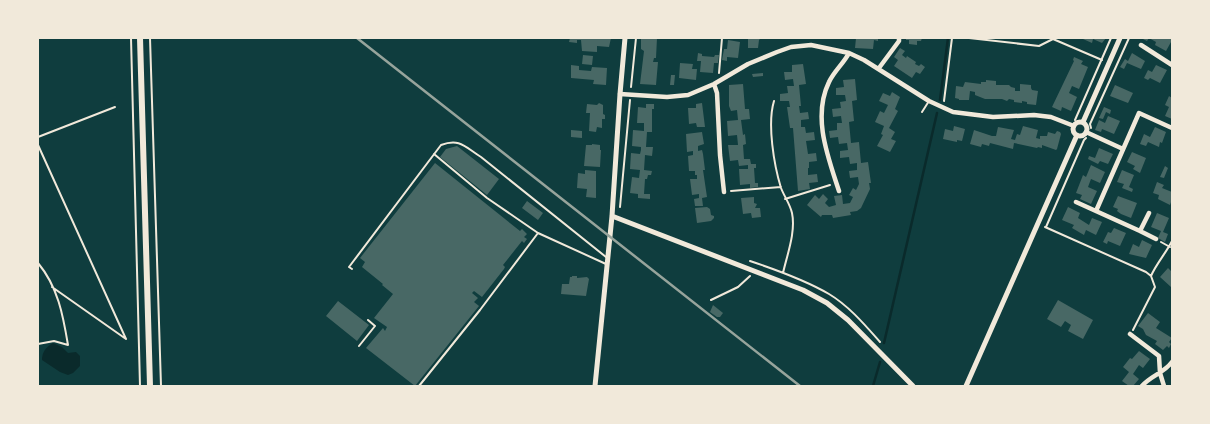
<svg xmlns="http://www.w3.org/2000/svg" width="1210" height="424" viewBox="0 0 1210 424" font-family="Inter,sans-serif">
	<rect width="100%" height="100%" fill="#0f3d3e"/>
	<path fill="#0a2a2b" d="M53,343l9,4 6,6 8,-1 4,4v10l-7,7 -5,2 -8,-3 -18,-12c0,-8 4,-13 11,-17z"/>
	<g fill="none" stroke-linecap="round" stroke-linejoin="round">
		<path stroke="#0a2a2b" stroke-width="2.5" d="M940,100l8,-62
			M884,343l53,-230
			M873,386l7,-24"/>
	</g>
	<path fill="#486865" d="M570,38h41l-2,9 -12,-1v6l-15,-1 -1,-11h-4v3l-8,-1z
		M641,38h16l-1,20h-2l-1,4h5l-2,23 -16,-1 4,-33 -3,-2z
		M743,38h18l-2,2 -1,8h-10v-9h-5z
		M856,38h22v3l-4,-1 -1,9 -18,-1z
		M906,38h16l-1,3h-4v4l-8,-1v-4h-3z
		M1084,38h22l-4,5 -9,-4 -1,4 -9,-4z
		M1141,38h24l6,1v3l-5,9 -11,-6 1,-3 -7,-4 -2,3z
		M728,40l12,2 -2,16 -11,-1v4l-5,-1 2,-11h3z
		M900,48l5,3 -3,4 4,3 1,-2 9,6 -1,2 4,2 2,-2 4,3 -5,7 -4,-2 -4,6 -18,-12 4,-6 -4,-3z
		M698,53l4,1v2l12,1 1,-2h4l-1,8h-4l-1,10 -13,-1 1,-11h-4z
		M1132,53l13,8 -4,8 -14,-6 -3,6 -4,-2 5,-8 3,2z
		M583,55l10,1 -1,9 -10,-1z
		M1074,57l9,4 -2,3 7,3 -9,22 -7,-3 -3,7 8,4 -6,14 -9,-4 -1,4 -9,-4 22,-46 -1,-1z
		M680,63l13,1 -1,5h5l-1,11 -17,-2z
		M803,64l3,20 -7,1 2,21h-2l1,7 8,-1 1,7 -8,1v7h4l1,6 8,-1 1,8 -9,1 2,13 8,-1 1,8 -8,1v6h-1v7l9,-1 1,8 -9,1 1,6 -12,2 -5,-63h-3l-3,-21h3l-1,-6h-9v-7l8,-1 -1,-7h7l-1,-7 -8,1 -1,-8h8v-7z
		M571,65l8,1v4l12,1 1,-4 15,1 -1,17 -13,-1 1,-4 -23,-2z
		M1156,65l11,5 -7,13 -10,-5 -2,2 -4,-2 4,-8 4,2z
		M763,73v3l-10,1 -1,-3z
		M671,75h4l-1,10h-4z
		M855,79l2,21 -5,1 2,20 -5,1 2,21 8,-1 2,21 7,-1 3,21h-2l1,6 -9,19 -4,3 -7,1 1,3 -18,3 -1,-3h-10l-1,2 -14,-12 8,-10 4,4 4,-5 5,5 -3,4 4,4 7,-2 -2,-9 8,-1 1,9 7,-1 3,-6 -4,-2 4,-7 3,2 3,-6 -1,-7 -8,1 -1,-7 8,-1v-7l-7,1 -1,-7 -9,1v-7l8,-1 -1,-7 -8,1 -1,-7 -8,1 -1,-7 8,-1v-7h5l-1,-7 -8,1 -1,-8 9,-1 -1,-6 6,-1 -1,-6h-9v-7l8,-1 -1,-7z
		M986,80l10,1v4h13l2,2 4,1v3h5v-7l11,1v3l1,2 6,1 -2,14 -9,-1v-2l-5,-1v2l-8,-1v-2l-5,-1 -2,2 -5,-2h-17l-10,-4v-3l-5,-1 -1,9h-10v-1l-4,-1 1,-12 7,1 2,-5 16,2v-2h5z
		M743,84l2,25h4l1,10 -9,1 2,15 2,-1 1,10 -3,1 1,14h6l1,5h5v4h-2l1,15h3v4l-8,1v-4l-10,1 -1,-16h9v-4l-9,1 -1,-6 -8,1 -2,-16h10l-1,-10 -9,1 -1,-15 11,-1 -1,-10 -6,1 -2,-5v-21z
		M1115,85l18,8 -5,10 -18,-7z
		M892,92l8,5 -5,12 3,2 -9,17 6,4 -4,7 5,2 -6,11 -13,-6 6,-11 -2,-1 3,-8 -9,-4 5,-11 4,2 4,-8 -9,-4 4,-8 7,3z
		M1169,96l3,2v21l-7,-3 4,-9 -4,-2z
		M599,103l4,2v9l2,1v4h-3v9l-5,-1 -1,5 -7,-1 1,-18h-4l1,-9 10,1z
		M702,103l3,24h-8l-1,-4 -7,1 -1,-16h8v-4z
		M646,104h8v5h-2v23h-5l-1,15h7l-1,9 -7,-1 -1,15 8,1 -1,4h-3l-1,4h-2l-1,15h6v5l-12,-1v-4l-8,-1 2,-16 7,1 1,-8 -10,-1 1,-16 9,1 1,-4v-3l-9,-1 1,-16 11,1v-8h-7l1,-16 8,1z
		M1104,107l7,3 -1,4 -4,-2 -3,7 -4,-1z
		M1108,116l12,5 -6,13 -12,-5 -1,3 -6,-2 4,-10 6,3z
		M954,126l11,3 -3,12 -5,-1v2l-14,-3 2,-10 8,2z
		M1023,126l15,4 -2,8 4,1v-3h7l1,-4 7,2 2,-3 3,1 1,2 -4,15 -1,1 -14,-5v3l-4,-1 -1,1 -23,-5 -1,6 -23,-6 -1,3 -7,-2 -1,3 -11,-3 4,-14 18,6h4l2,-9 16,3 -3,9 4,1 2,-6 3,1z
		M1155,127l11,5 -4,11 -2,-1 -1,5 -11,-5 -2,4 -6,-2 4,-10 6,3z
		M571,130l11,1v7l-11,-1z
		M702,132l2,12 -6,2v5l4,-1 1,4 2,16h-2l4,27 -5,1 1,8h-8l-1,-7 5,-1v-4l-7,1 -2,-16h7v-4h-2v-4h-6l-1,-15 5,-1v-4l-6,1 -1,-18z
		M592,144l8,1v5h1l-1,17 -16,-1 2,-21h6z
		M457,146l42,33 -12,16 -47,-38 6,-8z
		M1099,148l14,6 -5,10 -8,-3 -2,3 -10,-5 1,-3 6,2z
		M1132,152l14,6 -6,15 -7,-4 2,-3 -8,-4z
		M435,163l85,68 2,-2 5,5 -3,3 3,2 -3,4 -2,-2 -19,24 2,2 -1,2 -22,28 -8,-6 -2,2 6,5 -4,4 5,4 -64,80 -49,-38 17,-20 2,3 2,-4 -13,-9 19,-24 -11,-9 1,-1 -21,-17 3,-5 -5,-4z
		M1091,165l14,7 -5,11 -9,-4 -3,8 9,4 -6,13 -11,-5 2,-4 -6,-2 7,-18 3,2z
		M1165,166l3,2 -4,10 -4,-1z
		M585,170l11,1v27l-10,-1 1,-8 -10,-1 1,-15 7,1z
		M1122,170l12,5 -5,12 4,2 -1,3 -10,-4 2,-4 -7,-2z
		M1157,182l7,3 -2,3 10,4v7l-2,6 -12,-6 1,-4 -6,-2z
		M1118,196l19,7 -6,15 -10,-4 -4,-3 1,-2 -5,-2z
		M754,197v6l3,1 -2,4h5l1,9 -9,1 -1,-5 -8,1 -2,-16z
		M527,201l16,12 -5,7 -16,-12z
		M707,207l3,2 1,6 3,1v2l-3,3 -14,2 -2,-15z
		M1068,207l12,6 -2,5 11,7 3,-7 10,4 -6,13 -10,-5 -2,5 -12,-7 2,-3 -12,-5z
		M1157,213l12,5 -6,14 5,2 -3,8 -7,-4 3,-7 -10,-4z
		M1114,228l12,5 -6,13 -12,-5 -1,3 -4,-2 5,-10 3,1z
		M1142,240l10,5 -6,13 -17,-4 4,-10 6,3z
		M1168,268l4,4 -1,15 -11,-10z
		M572,276h5v2l10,-1 2,2 -3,17 -25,-2 1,-10h7l1,-7h2z
		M1058,300l35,20 -10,19 -15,-8 3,-6 -6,-4 -4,6 -14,-8z
		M338,301l31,24 -12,16 -31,-25z
		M713,305l10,8 -3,4h-3l-7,-5z
		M1148,313l12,9 -4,6 16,10 -3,4 2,2 -2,4 -2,-2 -4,4 -8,-6 2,-3 -11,-6 -3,-6 -5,-3z
		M1139,351l11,8 -7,9 -4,-3 -6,9 6,5 -6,7h-4l-7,-5 7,-9 -6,-5 7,-9 2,1z"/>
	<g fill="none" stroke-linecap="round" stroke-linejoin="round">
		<path stroke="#f1e9da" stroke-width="2" d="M131,38l9,348
			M150,38l11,348
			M969,38l70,8 14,-7 49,21
			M719,73l3,-35
			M631,87l5,-49
			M774,101c-7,23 0,64 7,87 3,8 9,16 11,25 4,19 -5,42 -9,60
			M944,101l8,-63
			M1075,120l36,-82
			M1091,128l-1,-4 39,-86
			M38,137l77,-30
			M38,145l88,194 -74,-52
			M731,191l50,-4
			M785,199l45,-14
			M620,207l10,-107
			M1045,227l101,45 5,4c5,-12 15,-23 21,-35
			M1046,227l38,-87 2,-2
			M1161,242l9,5
			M750,261c27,9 55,19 79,33 20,12 36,31 51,48
			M38,263c20,24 25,52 30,82l-14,-4 -16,3
			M711,300l27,-13 12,-11
			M1133,330l22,-43 -4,-11"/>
		<path stroke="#f1e9da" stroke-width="2" d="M922,112l7,-11
			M434,154l53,44 51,35 68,31
			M352,269l-3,-2 92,-122c19,-7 24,2 40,12l125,100
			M359,346l16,-20 -7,-6
			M419,386l61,-76 58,-77"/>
		<path stroke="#f1e9da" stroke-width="4.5" d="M1141,45l31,20
			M879,68l20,-27v-3
			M714,84l3,9 3,62 4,37
			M620,94l47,3 21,-2 26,-11 34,-20 29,-12 14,-5 20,-2 38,8 15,7 65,41 24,11 40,5 41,-2 17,2 23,9
			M1086,132l37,17
			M839,191c-11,-34 -27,-74 -10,-109 5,-11 15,-19 20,-29
			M1076,202l64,29 16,8
			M1096,211l43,-98 33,15
			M1140,231l9,-18
			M1130,334l29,22 1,17 4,13
			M1142,386c8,-10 22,-13 30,-24"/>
		<path stroke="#f1e9da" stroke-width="5" d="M1083,122l37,-84
			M1073 129a7 7 0 1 1 14 0a7 7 0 1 1-14 0Z
			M612,216l191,74 24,13 21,17 65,66
			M595,386l17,-170 8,-122 5,-56
			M966,386l111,-251"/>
		<path stroke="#f1e9da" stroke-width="6" d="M140,38l10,348"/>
		<path stroke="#97a49c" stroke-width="2.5" d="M357,38l443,348"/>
	</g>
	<rect width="1210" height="424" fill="none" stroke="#f1e9da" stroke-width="78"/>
</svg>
